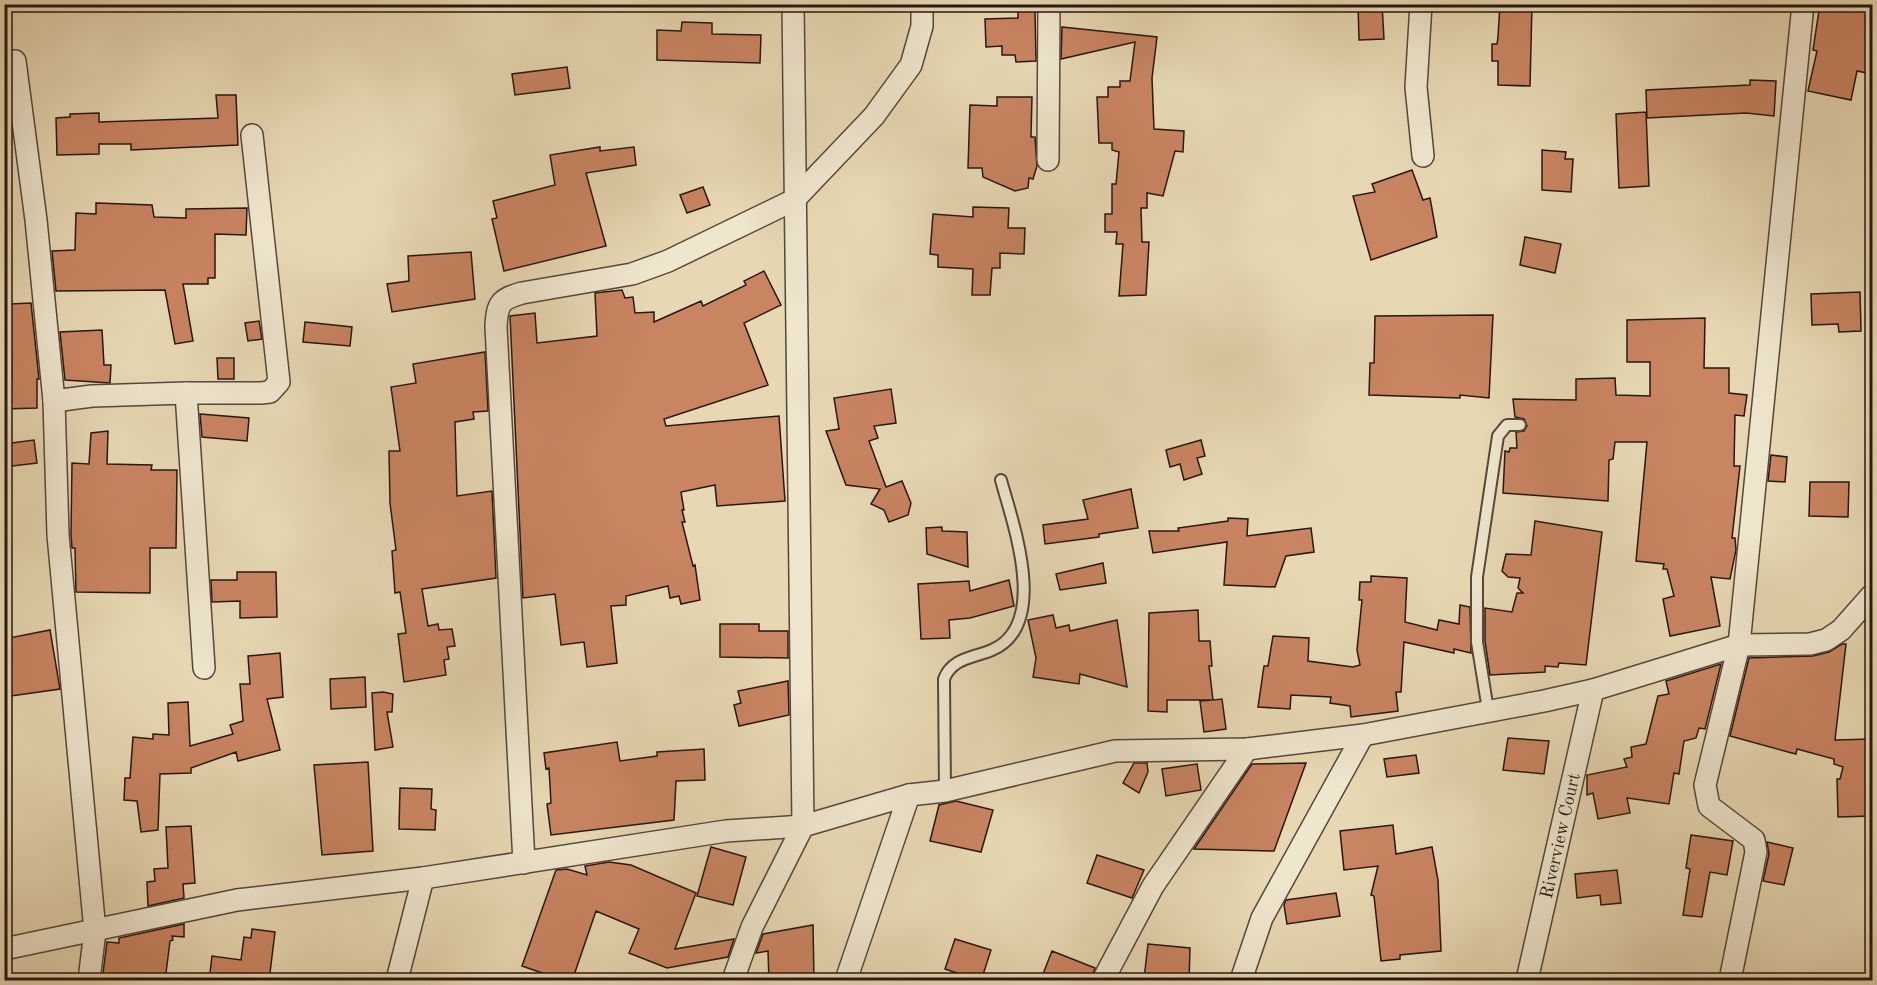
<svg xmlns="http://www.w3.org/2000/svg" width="1877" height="985" viewBox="0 0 1877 985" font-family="'Old Standard TT',serif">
	<rect width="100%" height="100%" fill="#e7d8b3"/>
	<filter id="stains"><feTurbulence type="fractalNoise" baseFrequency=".00333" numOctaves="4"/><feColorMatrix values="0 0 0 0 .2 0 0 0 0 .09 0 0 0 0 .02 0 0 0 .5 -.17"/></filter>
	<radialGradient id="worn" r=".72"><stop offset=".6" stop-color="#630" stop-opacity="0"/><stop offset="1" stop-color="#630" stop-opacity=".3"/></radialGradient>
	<path fill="#c98462" stroke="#261711" stroke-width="1.5" d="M1358,4h24l2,35 -25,1z
		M1500,4h32l-2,82 -32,-1v-24h-6v-17h5l1,-7z
		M1820,4l52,9v61l-15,-3 -6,29 -43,-9 9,-40 -4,-1z
		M1018,11h17l1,50 -20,1 -1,-7h-13v-9l-16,1 -1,-28 33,-1z
		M682,22l30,1v11l49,1 -1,28 -103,-3v-30l24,1z
		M1062,27l95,10 -5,41 2,51 30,2 -1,21 -8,-1 -12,45 -16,-3v15h-6l1,34h7l-3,53 -27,1 4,-52h-7l1,-12h-12v-18h7v-30h4l3,-32 -7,-2v-7h-13l-2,-46h11v-10h12v-6h10l5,-39 -74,17z
		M567,67l3,21 -55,7 -3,-21z
		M1750,80l26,1 -2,35 -28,-3 -99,5 -1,-28 104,-5z
		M216,95h20l2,50 -107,5v-6h-32v10l-42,1 -1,-37 14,-1v-3l29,-1v9l119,-4z
		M997,97h35l-1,40h4l2,29 -4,13 -4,-1 -1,10 -13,3 -32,-14 -1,-9h-14l2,-63 27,1z
		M1646,112l3,74 -30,2 -3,-74z
		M600,147v4l34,-4 2,18 -50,8 20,73 -102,25 -12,-52 5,-1 -4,-17 62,-16 -5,-30z
		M1542,150l24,2 -1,7h8l-2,33 -29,-2z
		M1412,170l11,30 7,-2 7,39 -66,23 -18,-64 22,-4 -3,-8z
		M703,187l7,18 -23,8 -7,-18z
		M96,203l56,2 2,12 32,1v-9l61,-1 -1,27 -31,-1v44h-7v6h-25l10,57 -18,3 -10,-54 -109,1 -4,-40 23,-1 1,-37 20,1z
		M973,207l36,1 -1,20h17l-1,26 -24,-1v15h-8l-2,27h-18l1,-26 -35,-2v-12l-8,-1 3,-40 40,3z
		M1525,237l36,7 -6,29 -35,-8z
		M471,252l4,47 -83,13 -5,-28 22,-3 -1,-25z
		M764,271l17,34 -37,18 24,62 -104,34 2,7 113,-10 6,85 -68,5 -2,-21 -34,7 3,18h-2l3,12h-3l11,44 2,-1 5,35 -19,4 -2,-8 -9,2 -2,-12 -42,10v9l-15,1 6,57 -30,4 -3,-25 -23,3 -6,-51 -32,4 -13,-282 25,-3 2,30 60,-7 -2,-43 27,-3 3,8 8,-1 2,16 19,-1v10l47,-21 2,5 43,-21 -2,-4z
		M1860,292l1,39 -22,1 -1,-8 -26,1 -1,-31z
		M31,303l8,76h-2v29l-33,1v-31h8l-2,-74z
		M1493,315l-4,83 -29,-3v3l-91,-3 1,-32h4l1,-47z
		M1705,318l-1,50h25v25l18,2 -3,21 -9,-1 -1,51h6l-8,72h3l1,12 -6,29 -19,-2 9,49 -50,10 -7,-37 11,-3 -7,-27h-4l1,-5 -28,-3 11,-119h-32l-2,17 -4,1 -1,41 -105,-8 2,-42 4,1 1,-4h7l-1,-16 8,-1 3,-5 -3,-7 -9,-2 -2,-18 63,1v-21l39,-1 1,17 34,1v-34h-23v-42z
		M259,321l3,18 -14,2 -3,-18z
		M305,322l47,5 -2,19 -47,-4z
		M102,330l2,35h7l-1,18 -45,-3 -5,-48z
		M485,352l3,59 -15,1 1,7 -19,3 2,74 35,-5 4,87 -74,11 6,37 10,-2 1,6 13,-1 3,17 -8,1 2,12 -5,1 2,15 -42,7 -6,-48 8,-1 -6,-41 -5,1 -3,-42 4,-1 -6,-47 -1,-52h11l-9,-64 25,-4 -3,-19z
		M217,358h17v21h-16z
		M891,389l5,34 -22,3 4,12 -9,3 17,46 16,-6 9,22 -3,12 -19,7 -5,-12 -13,-6 9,-15 -34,-4 -20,-54 13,-2 -5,-31z
		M200,414l49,4 -2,23 -45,-4z
		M108,431l-1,33 45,1 -1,5h26l-1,78h-26v45l-74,-1 -1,-44h-3l-1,-14 1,-71 17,1 2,-31z
		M34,440l3,23 -33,4v-23z
		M1201,440l4,16 -8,2 5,16 -18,6 -4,-16 -10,3 -4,-17z
		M1771,455l16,2 -2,25 -17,-1z
		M1810,482h39l-1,35 -39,-1z
		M1131,489l7,39 -39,6v3l-54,7 -2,-19 45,-6 -5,-19z
		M1228,518l20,1 -1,17 64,-8 3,24 -28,4 -11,31 -51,-2 3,-43 -74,11 -4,-22h30l-1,-3 50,-7z
		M1535,521l67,11 -16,133 -27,-2 -1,4 -13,-1v6l-55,3 -5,-34v-33l27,4 5,-19h6l-5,-5 2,-10 -12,-1 -6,-6 4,-17 25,1z
		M942,527v4l25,1 1,35 -41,-13 -1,-26z
		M1103,563l3,20 -46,7 -4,-16z
		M237,572h39l1,45 -37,1v-17l-28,1 -1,-22h26z
		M1371,576l36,2 -2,44 32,8 2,-10 20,4 1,-19 10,2 1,46 -17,-4v4l-50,-11 -3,50h-5l2,19 -47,6 -1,-11 -20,-3 1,-6 -40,-2 -1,14 -32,-2 6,-41h4l5,-30 36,2 -1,23 45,6 7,-2 -3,-15 5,-50h-3l1,-18h11z
		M1009,580l5,26 -44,12 -21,2 1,18 -29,1 -3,-55 51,-3 1,10z
		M1198,610l1,31h11l2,25h-3l4,34 9,-1 4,30 -22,3 -4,-31 12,-1h-45v12l-19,-1 1,-98z
		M1053,615l3,13 13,-3 1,6 47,-11 10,67 -47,-13 -1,10 -46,-7 3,-19 -8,-38z
		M720,624h39v7h29v27l-68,-1z
		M50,630l10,59 -56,8v-58z
		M1842,644h4l-11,96 37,-1v77l-34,1 -1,-38h3l3,-12 -9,-3v-5l-37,-10 -1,5 -8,-2 -58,-16 19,-78 64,-2 16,-4z
		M280,653l3,44 -16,2 13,51 -42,11 -2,-9 -45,16v5l-31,1 -2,56 -17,2 -4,-31 -13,-1 1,-22h5l3,-41 20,2v-5l16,1 -1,-32 20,-1 2,44 43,-12 -3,-9 13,-4 -3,-37h10l-2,-28z
		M1721,664l-16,65 -6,-1 -3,10 -12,3 -5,33 -5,-1 -5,31 -42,-6 3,15 -32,6 -5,-26 -6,2v-20l40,-8 -3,-8 8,-2 -1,-10 15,-3 12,-48 11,-2 -3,-13z
		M365,677l1,30 -35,2 -1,-30z
		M788,681l1,34 -50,11 -5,-21 7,-2 -3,-12z
		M383,692l10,2 -1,18h-5l6,35 -18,3 -3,-57z
		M1508,738l41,3 -5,33 -41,-4z
		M617,742l3,19 37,-5v-4l47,-3 1,31 -29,1 -2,39 -123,15 -4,-31 4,-1 -2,-35 -3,1 -2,-16z
		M1416,755l3,18 -32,4 -3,-18z
		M368,762l5,89 -51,4 -8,-90z
		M1134,763h13l1,9 -9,21 -16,-10z
		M1306,763l-32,88 -80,-2 58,-85z
		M1197,764l4,26 -35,6 -4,-27z
		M400,788l32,1 -1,20 5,1 -1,20 -36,-1z
		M956,801l37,9 -12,42 -51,-11 9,-36z
		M1393,825l3,29 36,-7 6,33 3,71 -41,4v4l-19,2 -7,-65 -3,-1 7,-29 -34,4 -4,-39z
		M191,826l4,57 -12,1 1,14 -36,8 -1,-24 8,-1 -1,-12 14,-1 -2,-41z
		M1691,835l42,6 -6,34 -17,-3 -8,45 -19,-2 7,-46 -4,-1z
		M1767,842l26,6 -9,37 -21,-4 6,-27z
		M711,847l35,10 -13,48 -36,-9z
		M1097,855l47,15 -12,28 -45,-15z
		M609,862l22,3 65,28 -21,56 59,-10 -6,18 -61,11 -38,-15 10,-24 -43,-18 -24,70h-29l2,-7 -23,-8 34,-96 11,-1 20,6 -2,-9z
		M1617,870l4,33 -20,2 -1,-10 -23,3 -2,-24z
		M1336,893l4,23 -53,8 -3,-19 2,-5z
		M184,924v13l-12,-1 1,4 -3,1 -5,40h-63l5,-39 12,1v-5z
		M813,925l1,56h-45l-1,-30 -12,2 7,-19z
		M252,929l23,3 -6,49h-60l3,-25 29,4 3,-23 7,1z
		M955,939l36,11 -10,31 -36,-12z
		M1148,944l42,4 -1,33 -45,-2z
		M1052,951l43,17 -5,13h-29l-18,-7z"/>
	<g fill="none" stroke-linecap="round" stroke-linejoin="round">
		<defs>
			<path id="lane" d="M1488,710l-11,-68v-65l21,-141 9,-11h13
				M945,791l-1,-112c8,-21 29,-21 48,-29 58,-25 21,-126 9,-170"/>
			<g id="street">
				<path d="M1421,4l-5,83 7,69"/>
				<path d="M15,61l21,159 18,181 4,134 37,396 -6,49"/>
				<path d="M1048,160l1,-156"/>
				<path d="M186,393h75l9,-1 9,-10 -27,-247"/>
				<path d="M54,401l38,-5 94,-3 18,275"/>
				<path d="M524,863l-28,-536c1,-23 4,-28 26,-34l110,-19 36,-13 126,-61 80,-84 37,-51 11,-39v-22"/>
				<path d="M4,949l233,-49 186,-22 303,-47 77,-5 106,-31 36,-4 170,-40 132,-2 116,-14 181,-34 49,-11 146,-45 71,-1 16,-4 15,-10 31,-35"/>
				<path d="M397,980l26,-102"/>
				<path d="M733,980l19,-53 51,-101 -10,-822"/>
				<path d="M846,980l63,-185"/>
				<path d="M1103,980l50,-94 94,-137"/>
				<path d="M1241,980l21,-62 101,-183"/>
				<path id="s1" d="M1527,980l66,-290"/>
				<path d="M1730,980l26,-128 -2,-12 -45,-34 -4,-21 34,-140 64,-641"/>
			</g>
		</defs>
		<use href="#lane" stroke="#56473a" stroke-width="14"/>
		<use href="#street" stroke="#56473a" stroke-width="24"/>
		<use href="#lane" stroke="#efe6ce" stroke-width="10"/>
		<use href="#street" stroke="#efe6ce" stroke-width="21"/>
	</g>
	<g text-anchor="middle" stroke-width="4.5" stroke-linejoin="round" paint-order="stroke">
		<g font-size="18" fill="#261711" stroke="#efe6ce">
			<text dy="6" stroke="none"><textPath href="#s1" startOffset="148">Riverview Court</textPath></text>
		</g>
	</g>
	<rect width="1877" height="985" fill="none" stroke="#e7d8b3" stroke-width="24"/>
	<rect x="6" y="6" width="1865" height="973" fill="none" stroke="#261711" stroke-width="3"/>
	<rect x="12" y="12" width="1853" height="961" fill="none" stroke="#261711" stroke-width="1.5"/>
	<rect width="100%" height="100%" filter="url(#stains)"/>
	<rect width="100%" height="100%" fill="url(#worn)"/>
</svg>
